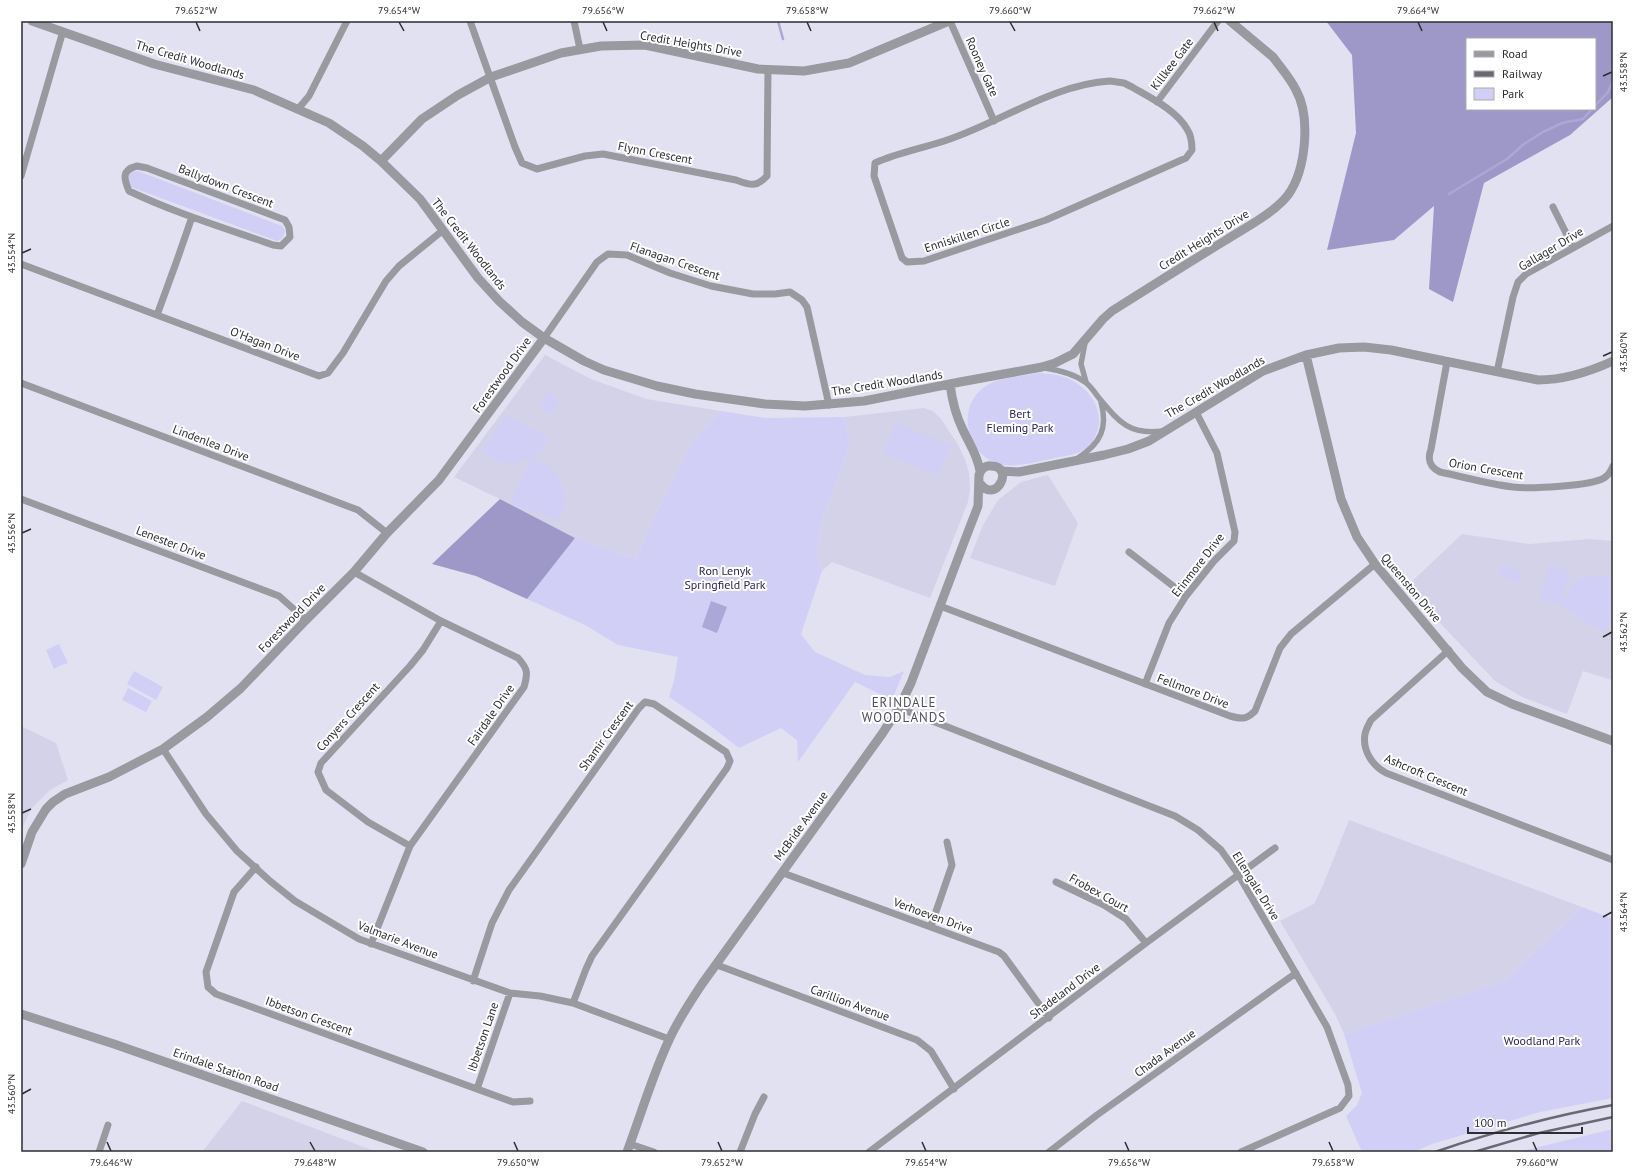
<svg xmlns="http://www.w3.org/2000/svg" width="1634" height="1173" viewBox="0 0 1634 1173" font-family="'PT Sans',sans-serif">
	<rect width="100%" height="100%" fill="#e2e1f2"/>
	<path fill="#d4d2e9" d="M545,355l46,24 55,20 75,12 -28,30 -40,78 -17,40 -61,-21 -75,-39 -46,-22z
		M924,408l9,3 8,8 16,24 8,16 4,14 1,17 -2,12 -38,96 -98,-36 -10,9 -5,-18 6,-36 27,-72 -6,-28z
		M1048,475l30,48 -23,63 -85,-28 13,-33 15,-25 23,-18z
		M1462,534l67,10 60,-5 24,2 -1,139 -29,-9 -16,43 -45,-17 -27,-16 -89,-94z
		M21,726l35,17 12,37 -18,10 -18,18 -11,22z
		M1349,820l233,87 -78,74 -160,53 -9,-20 -55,-93 34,-17 9,-19z
		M242,1101l135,51h-175z"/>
	<path fill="#d2cff6" d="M138,171l144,55 3,4c-1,6 -2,9 -8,11l-146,-54c-4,-6 -4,-9 0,-15z
		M1038,373c10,1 20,1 29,5 24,10 41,36 27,61 -8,15 -24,16 -39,19 -16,3 -34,9 -51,7 -35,-4 -50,-55 -21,-77 14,-11 37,-11 55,-15z
		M550,393l5,2 3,5 -2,9 -6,3h-5l-4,-9 2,-8z
		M721,411l44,7 79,-1 6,28 -27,72 -6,36 5,18 -21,63 14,18 50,23 25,2 14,-6 -12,29 -37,-18 -57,80 -1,-22 -16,-12 -42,20 -36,-28 -34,-23 5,-16 4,-24 -60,-12 -33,-20 -58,-26 48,-61 61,21 17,-40 40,-78z
		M508,415l41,23 -7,11 -11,9 16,7 10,10 7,13 1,20 -6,13 -46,-17 -1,-4 19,-42c-20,9 -34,6 -50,-8z
		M896,422l55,24 -13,30 -55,-23z
		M1503,563l17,9 1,6 -2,3 -4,2 -17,-10z
		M1549,565l21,5 -9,35 -21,-5z
		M1595,575l18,3v24l-5,26 -7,4 -39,-26c8,-18 12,-28 33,-31z
		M59,644l9,19 -9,3 -5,3 -8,-19z
		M134,671l29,16 -7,13 -29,-16z
		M128,688l24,13 -6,11 -24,-12z
		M1582,907l31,12v179l-73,14 -108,32 -19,8h-51l-16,-36 11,-11 5,-12 -18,-59 160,-53z
		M1613,1129v23h-95z"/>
	<path fill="#9d98c7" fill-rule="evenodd" d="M1326,21h287v76l-43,38 -86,48 -31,119 -24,-13 5,-83 -40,34 -67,10 29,-117 -4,-78zM1467,39h128v70h-128z
		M500,499l75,39 -48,61 -51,-23 -44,-12z"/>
	<path fill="#aba7d6" d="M711,601l16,6 -10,26 -15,-6z"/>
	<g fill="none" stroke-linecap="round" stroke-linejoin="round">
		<path stroke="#aba7d6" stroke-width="2.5" d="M778,21l5,18
			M1595,106l13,-14 5,-11
			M1449,194l58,-35 17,-15 19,-12 19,-9 21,-4 9,-10"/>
		<path stroke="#9999a0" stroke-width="5.5" d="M1085,343l-4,21 5,18
			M1045,368c13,2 29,6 40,14 6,4 10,11 14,16 20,24 30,37 63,33
			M1078,458c23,-15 30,-30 23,-56"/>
		<path stroke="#9999a0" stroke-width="7" d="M470,21l45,126 7,16 15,6 48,-13 18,-2 133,26c14,5 20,8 31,-4l1,-107
			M574,21l6,28
			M950,21l44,100
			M1110,81l14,2 8,4c19,11 44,23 55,42 4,6 5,14 5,21l-6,8 -140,62 -122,41 -17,1 -5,-4 -28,-82 1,-13c24,-11 50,-15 75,-24 52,-18 105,-55 160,-58z
			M1157,102l61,-81
			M298,109l11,-13 38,-75
			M137,166l10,2 138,52 4,7 1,10 -9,9 -8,-1c-48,-17 -98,-32 -144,-54 -5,-12 -8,-21 8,-25z
			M21,176l42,-145
			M1553,207l20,40
			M21,264l298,112 9,-3 15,-20 43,-72 13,-15 43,-35
			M157,315l19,-52 16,-46
			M544,338l53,-76 11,-8 19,1 43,18 41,13 42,8h22l15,-2 12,8 5,7 22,98
			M1447,362l-16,87c-4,11 -1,18 9,23 24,5 48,12 73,15 17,2 78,-1 91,-9 5,-3 7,-7 9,-12
			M1497,372l16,-75 5,-15 8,-8 87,-48
			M21,383l337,127 29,23
			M21,499l258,97 27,24
			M1129,552l57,44
			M354,572l87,49 77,37c10,11 10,15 6,29l-114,159 -39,98
			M940,606l290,110c11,3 16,4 25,-5l25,-63 11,-14 84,-70
			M1449,650l-78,70c-2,4 -5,9 -6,14 -3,17 8,32 21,39l227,87
			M1145,684l24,-61 17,-27 28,-35 20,-20 1,-9 -18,-79 -21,-41
			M899,708l276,108 23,14 23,20 17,24 89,153 21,58 1,11 -9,12 -99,44
			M163,749l43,65 31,37 33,30 25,20 64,38 151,54 30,3 33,7 96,36
			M410,846l-42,-24 -42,-32 -8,-18 3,-9 89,-97 13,-16 18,-29
			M256,867l-22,25 -28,80 2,15 8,7 297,108 17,-1
			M783,873l216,79 5,4 45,62
			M1056,882l48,23 22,14 20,24
			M931,926l21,-61 -5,-23
			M717,965l200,75 14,11 23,38
			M473,981l19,-58 17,-33 130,-182 6,-6 9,2 72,48 4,9 -3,7 -135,188 -6,13 -13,34
			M477,1089l33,-96
			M630,1144l24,8
			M99,1152l9,-27
			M740,1152l15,-38 9,-17
			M869,1152l277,-209 129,-95
			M1049,1152l48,-37 199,-142"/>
		<path stroke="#9999a0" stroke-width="9" d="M32,21l122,43 100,26 75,33 34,23 18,15 39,38 58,79 21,23 23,21 22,16 40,23 20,9 53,16 38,8 70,10 40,2 59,-5 96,-19 82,-15 13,-4 18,-9 30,-35 9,-8c38,-24 76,-48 114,-71 19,-12 48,-27 62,-45 18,-25 23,-78 8,-105 -6,-12 -15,-22 -23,-33l-43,-36
			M381,161l41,-42 36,-24 33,-18 70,-24 40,-7 44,-1 113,24 46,2 45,-8 100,-42
			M1306,355l35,144 16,38 18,27 87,104 25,24 25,12 101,37
			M950,384c2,16 6,32 13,46 7,15 14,24 17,41
			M1001,471l18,1 85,-17 24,-6 21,-8 114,-70 43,-16 33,-7 25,-1 27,3 147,30c26,0 51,-8 75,-19
			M21,864l11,-32 14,-23 7,-7 12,-8 44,-17 54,-28 44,-32 34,-29 65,-68 48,-48 33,-39 52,-53 105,-142
			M21,1014l93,30 309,108
			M627,1152c14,-37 25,-76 42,-112 9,-20 21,-38 33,-56l180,-250 17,-26 12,-25 52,-138 15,-39 1,-31c2,-5 6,-10 12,-9 25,0 4,41 -12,16"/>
		<path stroke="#6a6973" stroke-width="2.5" d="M1435,1152c58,-20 117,-36 178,-47
			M1474,1152l65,-19 74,-16"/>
	</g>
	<path fill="none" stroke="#2c2c32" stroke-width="1.5" d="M196,22l4,9M399,22l5,9M603,22l4,9M807,22l4,9M1010,22l5,9M1214,22l4,9M1418,22l4,9M1603,76l9,-4M22,253l9,-4M1603,356l9,-4M22,533l9,-4M1603,637l9,-5M22,813l9,-4M1603,917l9,-5M22,1094l9,-5M107,1142l4,9M310,1142l5,9M514,1142l4,9M718,1142l4,9M922,1142l4,9M1125,1142l4,9M1329,1142l4,9M1533,1142l4,9"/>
	<g text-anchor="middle" stroke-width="4" stroke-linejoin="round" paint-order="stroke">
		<g font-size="12" fill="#2c2c32" stroke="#fff">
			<text transform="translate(691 44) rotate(10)" y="4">Credit Heights Drive</text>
			<text transform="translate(190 60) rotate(16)" y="4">The Credit Woodlands</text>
			<text transform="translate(1172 64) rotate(-53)" y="4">Killkee Gate</text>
			<text transform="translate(982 67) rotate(66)" y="4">Rooney Gate</text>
			<text transform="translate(655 153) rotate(11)" y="4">Flynn Crescent</text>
			<text transform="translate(226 186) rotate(21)" y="4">Ballydown Crescent</text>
			<text transform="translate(967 235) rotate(-18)" y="4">Enniskillen Circle</text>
			<text transform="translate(1204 240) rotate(-32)" y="4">Credit Heights Drive</text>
			<text transform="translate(469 244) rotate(52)" y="4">The Credit Woodlands</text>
			<text transform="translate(1551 249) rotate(-31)" y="4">Gallager Drive</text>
			<text transform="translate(675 261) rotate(19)" y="4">Flanagan Crescent</text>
			<text transform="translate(265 344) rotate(21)" y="4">O'Hagan Drive</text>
			<text transform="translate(502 375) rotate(-54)" y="4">Forestwood Drive</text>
			<text transform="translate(887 383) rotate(-9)" y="4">The Credit Woodlands</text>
			<text transform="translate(1215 387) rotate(-30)" y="4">The Credit Woodlands</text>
			<text transform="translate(211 443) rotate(21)" y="4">Lindenlea Drive</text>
			<text transform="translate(1486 469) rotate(10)" y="4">Orion Crescent</text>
			<text transform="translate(171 543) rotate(21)" y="4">Lenester Drive</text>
			<text transform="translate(1198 565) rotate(-52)" y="4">Erinmore Drive</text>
			<text transform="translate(1411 588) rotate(50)" y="4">Queenston Drive</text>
			<text transform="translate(292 618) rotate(-46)" y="4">Forestwood Drive</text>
			<text transform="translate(1193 691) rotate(21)" y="4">Fellmore Drive</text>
			<text transform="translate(491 715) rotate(-55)" y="4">Fairdale Drive</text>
			<text transform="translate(348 717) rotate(-48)" y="4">Conyers Crescent</text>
			<text transform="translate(606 736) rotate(-54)" y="4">Shamir Crescent</text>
			<text transform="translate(1426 775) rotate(23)" y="4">Ashcroft Crescent</text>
			<text transform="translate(801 826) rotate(-54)" y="4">McBride Avenue</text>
			<text transform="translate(1256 886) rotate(58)" y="4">Ellengale Drive</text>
			<text transform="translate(1099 893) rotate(29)" y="4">Frobex Court</text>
			<text transform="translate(933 916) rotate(20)" y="4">Verhoeven Drive</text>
			<text transform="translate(398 940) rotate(21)" y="4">Valmarie Avenue</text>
			<text transform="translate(1065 991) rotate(-37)" y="4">Shadeland Drive</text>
			<text transform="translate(850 1003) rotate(20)" y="4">Carillion Avenue</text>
			<text transform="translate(309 1016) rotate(20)" y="4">Ibbetson Crescent</text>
			<text transform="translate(483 1037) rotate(-71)" y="4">Ibbetson Lane</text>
			<text transform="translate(1165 1053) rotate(-36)" y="4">Chada Avenue</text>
			<text transform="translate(226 1070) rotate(19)" y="4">Erindale Station Road</text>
		</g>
		<g font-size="12" fill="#2d2159" stroke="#fff">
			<text x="1020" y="418">Bert<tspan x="1020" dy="14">Fleming Park</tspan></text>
			<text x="725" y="575">Ron Lenyk<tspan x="725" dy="14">Springfield Park</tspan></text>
			<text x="1542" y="1045">Woodland Park</text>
		</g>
		<g font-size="13" letter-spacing="1" fill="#4e4d5a" stroke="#fff">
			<text x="904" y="707">ERINDALE<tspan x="904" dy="15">WOODLANDS</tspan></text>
		</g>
	</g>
	<rect width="1634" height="1173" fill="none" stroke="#ffffff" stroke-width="44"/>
	<rect x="1466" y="38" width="130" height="72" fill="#ffffff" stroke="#ababad"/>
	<rect x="1474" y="51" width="20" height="6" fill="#9999a0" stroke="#ababad"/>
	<text x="1502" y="58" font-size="12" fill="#2c2c32">Road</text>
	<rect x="1474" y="71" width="20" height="6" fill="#6a6973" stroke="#ababad"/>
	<text x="1502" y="78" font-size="12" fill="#2c2c32">Railway</text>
	<rect x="1474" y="88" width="20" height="12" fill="#d2cff6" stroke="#ababad"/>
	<text x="1502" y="98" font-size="12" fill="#2c2c32">Park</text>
	<path d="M1468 1127v6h114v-6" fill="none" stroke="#2c2c32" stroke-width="2"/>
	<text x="1474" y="1127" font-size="12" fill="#2c2c32" stroke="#ffffff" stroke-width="3" paint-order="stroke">100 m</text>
	<rect x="22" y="22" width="1590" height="1129" fill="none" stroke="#2c2c32" stroke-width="1.5"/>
	<g font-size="10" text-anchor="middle" fill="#2c2c32">
		<text x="196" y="14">79.652°W</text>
		<text x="399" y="14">79.654°W</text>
		<text x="603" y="14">79.656°W</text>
		<text x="807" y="14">79.658°W</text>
		<text x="1010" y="14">79.660°W</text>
		<text x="1214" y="14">79.662°W</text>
		<text x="1418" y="14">79.664°W</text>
		<text transform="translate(1623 72) rotate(-90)" y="4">43.558°N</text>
		<text transform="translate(11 253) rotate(-90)" y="4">43.554°N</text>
		<text transform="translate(1623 352) rotate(-90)" y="4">43.560°N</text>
		<text transform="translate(11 533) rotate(-90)" y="4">43.556°N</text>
		<text transform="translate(1623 632) rotate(-90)" y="4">43.562°N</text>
		<text transform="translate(11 813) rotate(-90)" y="4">43.558°N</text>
		<text transform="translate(1623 912) rotate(-90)" y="4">43.564°N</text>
		<text transform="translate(11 1094) rotate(-90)" y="4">43.560°N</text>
		<text x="111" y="1166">79.646°W</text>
		<text x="315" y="1166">79.648°W</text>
		<text x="518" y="1166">79.650°W</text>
		<text x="722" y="1166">79.652°W</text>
		<text x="926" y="1166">79.654°W</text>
		<text x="1129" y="1166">79.656°W</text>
		<text x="1333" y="1166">79.658°W</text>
		<text x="1537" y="1166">79.660°W</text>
	</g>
</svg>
